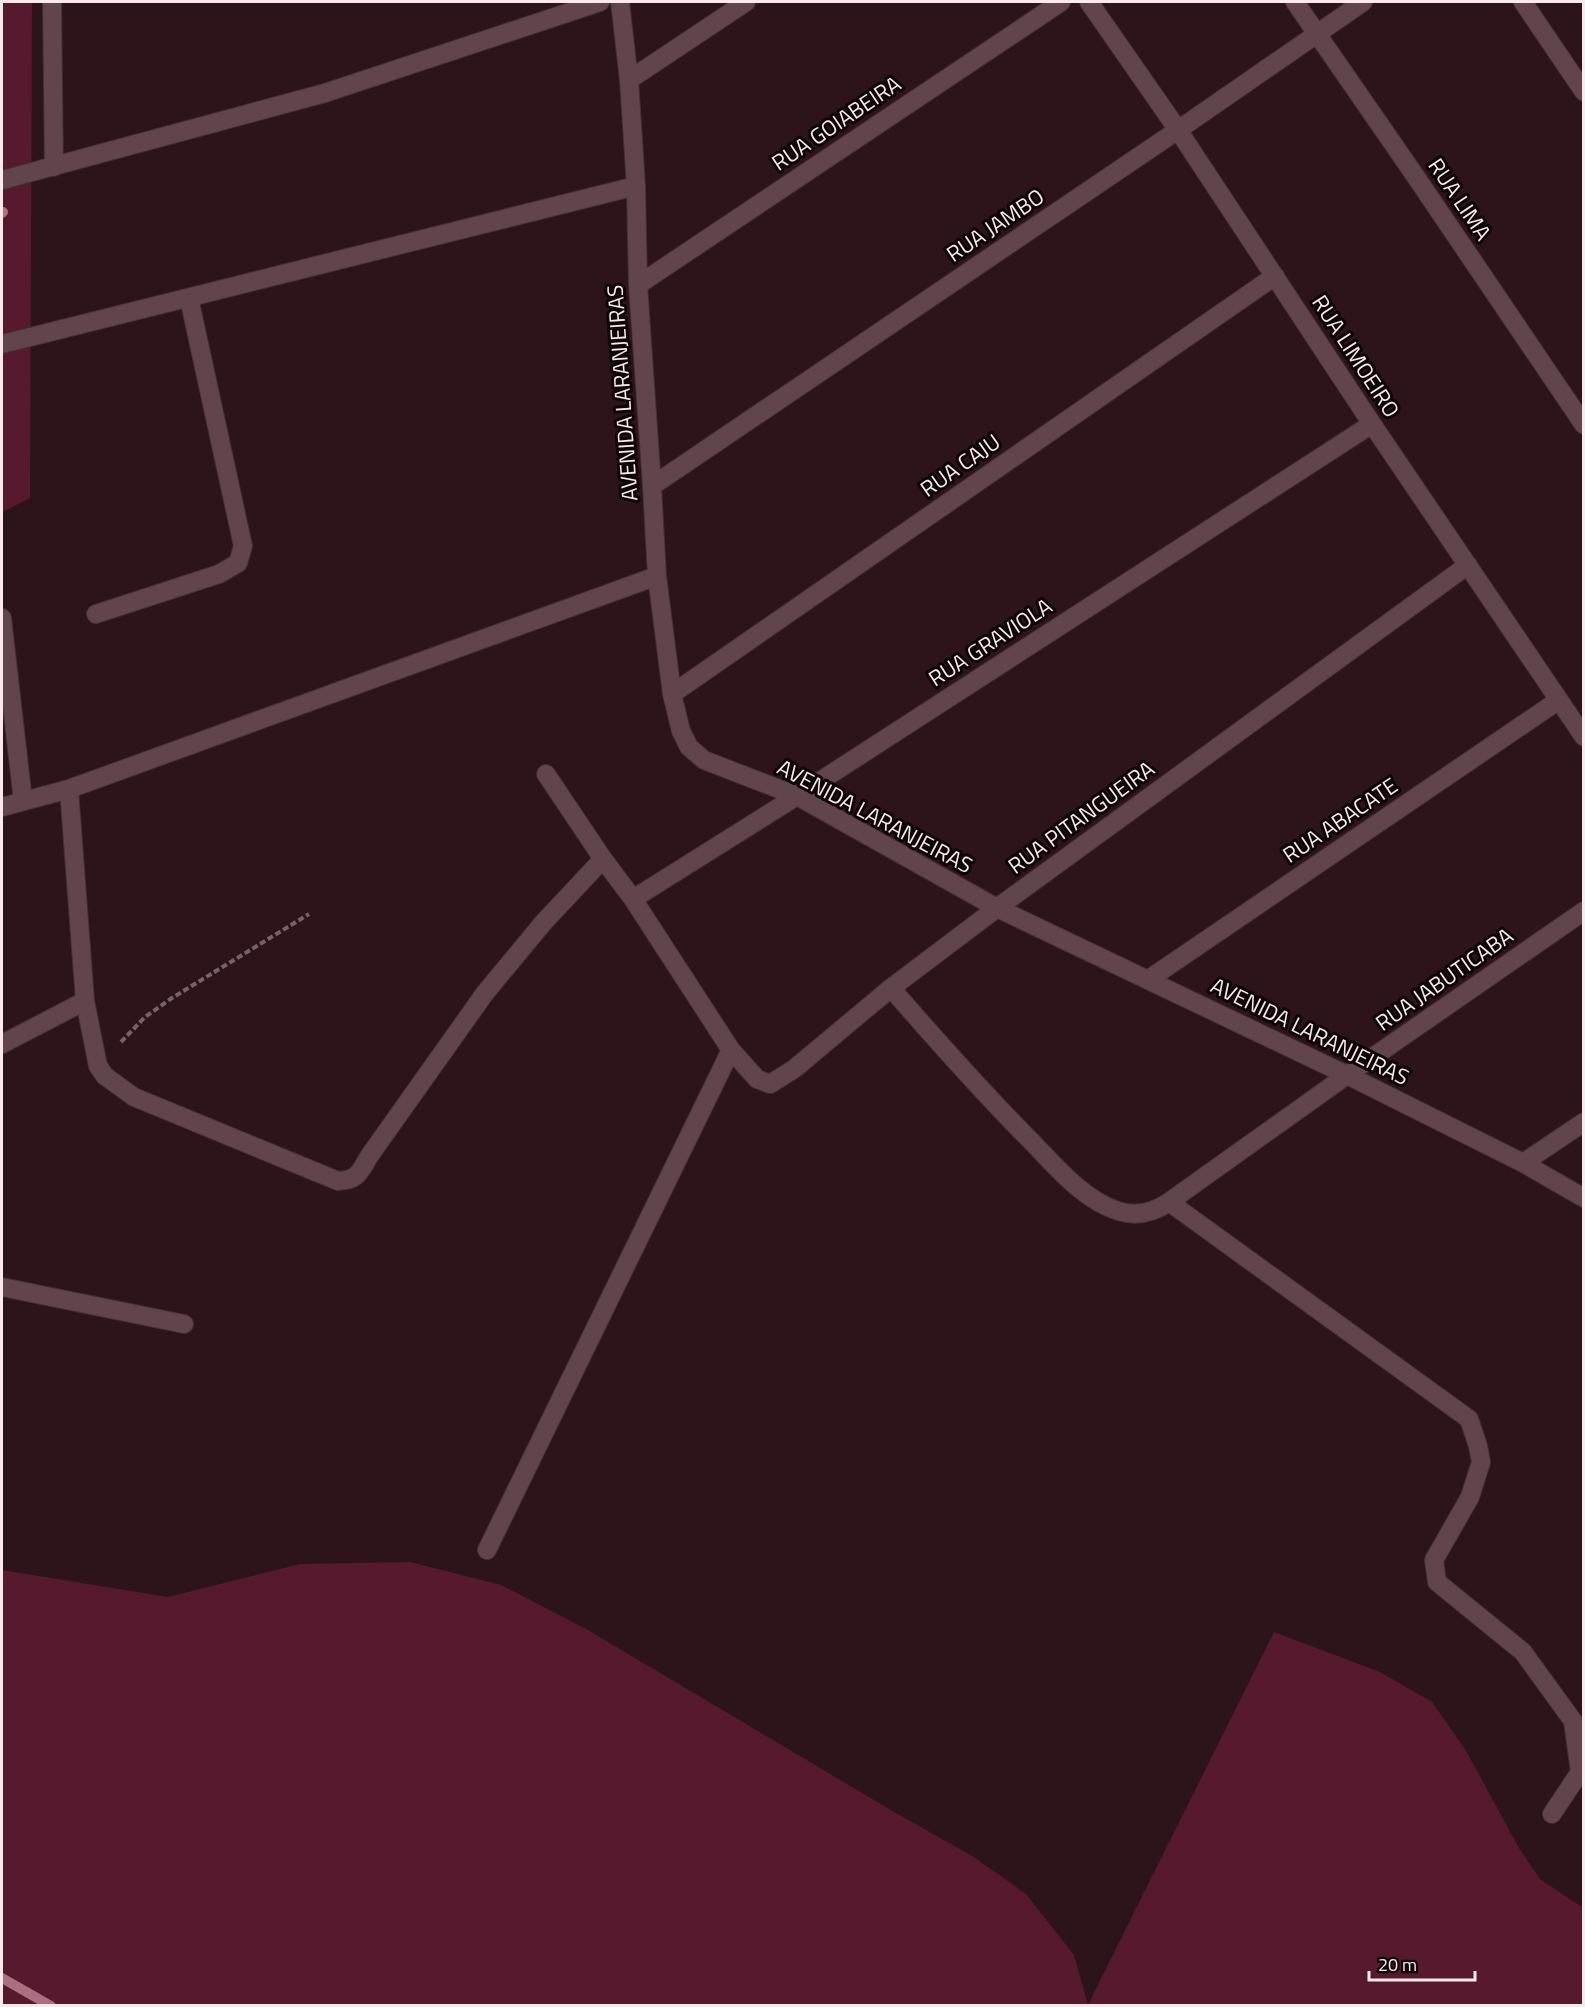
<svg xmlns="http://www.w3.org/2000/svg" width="1585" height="2007" viewBox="0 0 1585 2007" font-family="'Titillium Web',sans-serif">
	<rect width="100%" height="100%" fill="#2d141b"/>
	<path fill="#57192e" d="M2,2h30l-2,496 -28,14z
		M410,1562l91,23 87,45 301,179 83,47 54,38 48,61 14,50 186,-373 106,40 52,30 33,47 54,99 21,31 42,28 2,4 -1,94h-1581v-435l166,27 132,-33z"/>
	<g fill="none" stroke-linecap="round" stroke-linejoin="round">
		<path stroke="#aa6f81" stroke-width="10" d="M2,213l1,-1
			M2,1978l49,28"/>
		<defs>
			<path id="service" d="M96,614l123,-40 19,-11 5,-17 -54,-248
				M134,1097l204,84c21,-1 22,-10 32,-26l115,-162 58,-70 60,-64"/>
			<path id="minor" d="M52,2l2,165
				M620,2l9,78 7,106 2,99 14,201 5,90 15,118 9,37 8,16 15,13 93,36 200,112 350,167 176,88 61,35
				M1089,2l89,128 194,294 212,313
				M1295,2l121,175 168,248
				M629,80l117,-78
				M2,180l323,-87 275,-91
				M638,285l423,-283
				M2,344l634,-158
				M652,486l526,-356 185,-128
				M2,618l21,183
				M672,694l603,-418
				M546,774l57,85 30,40 98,151 26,29 13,5 24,-15 97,-81 106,-80 471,-343
				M69,789l16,212 13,65 7,10 29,21
				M2,807l67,-18 588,-213
				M633,899l164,-103 575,-372
				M1149,979l410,-279
				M891,988c46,53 92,105 142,155 24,25 51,57 85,68 19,6 35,2 51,-9l178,-127 237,-164
				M2,1044l83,-43
				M1523,1163l61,-41
				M1169,1202l300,217 9,27 3,16 -11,35 -36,63 3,22 86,70 50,69 7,51 -28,42
				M2,1287l182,37
				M487,1550l244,-500"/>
			<path id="tertiary" d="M1523,2l61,90"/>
		</defs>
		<use href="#service" stroke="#423034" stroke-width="20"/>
		<use href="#minor" stroke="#423034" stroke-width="20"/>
		<use href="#tertiary" stroke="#423034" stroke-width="20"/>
		<path stroke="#786267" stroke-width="4" stroke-dasharray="6 3" stroke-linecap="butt" d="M121,1042l24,-25 27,-19 137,-84"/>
		<use href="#service" stroke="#62454c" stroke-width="18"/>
		<use href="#minor" stroke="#62454c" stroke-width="18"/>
		<use href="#tertiary" stroke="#62454c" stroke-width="18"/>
	</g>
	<g text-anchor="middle" stroke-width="6" stroke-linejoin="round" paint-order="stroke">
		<g font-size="22" fill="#fbe9ec" stroke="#0e0507">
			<text transform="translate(836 123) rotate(-34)" y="8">RUA GOIABEIRA</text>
			<text transform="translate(1460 199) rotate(56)" y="8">RUA LIMA</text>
			<text transform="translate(995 225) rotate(-34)" y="8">RUA JAMBO</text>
			<text transform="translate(1356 356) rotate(57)" y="8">RUA LIMOEIRO</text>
			<text transform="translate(622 393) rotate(-94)" y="8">AVENIDA LARANJEIRAS</text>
			<text transform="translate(960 465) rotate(-35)" y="8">RUA CAJU</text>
			<text transform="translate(990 642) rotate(-33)" y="8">RUA GRAVIOLA</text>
			<text transform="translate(875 816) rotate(28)" y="8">AVENIDA LARANJEIRAS</text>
			<text transform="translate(1081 817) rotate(-36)" y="8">RUA PITANGUEIRA</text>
			<text transform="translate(1340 820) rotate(-34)" y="8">RUA ABACATE</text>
			<text transform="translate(1444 979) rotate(-35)" y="8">RUA JABUTICABA</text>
			<text transform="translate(1310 1031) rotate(26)" y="8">AVENIDA LARANJEIRAS</text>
		</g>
	</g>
	<rect width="1585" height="2007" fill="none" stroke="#fbe9ec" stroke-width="6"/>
	<path d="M1369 1971v9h106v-9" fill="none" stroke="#fbe9ec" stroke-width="3"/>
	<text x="1378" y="1971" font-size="18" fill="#fbe9ec" stroke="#0e0507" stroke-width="4.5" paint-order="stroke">20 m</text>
</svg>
